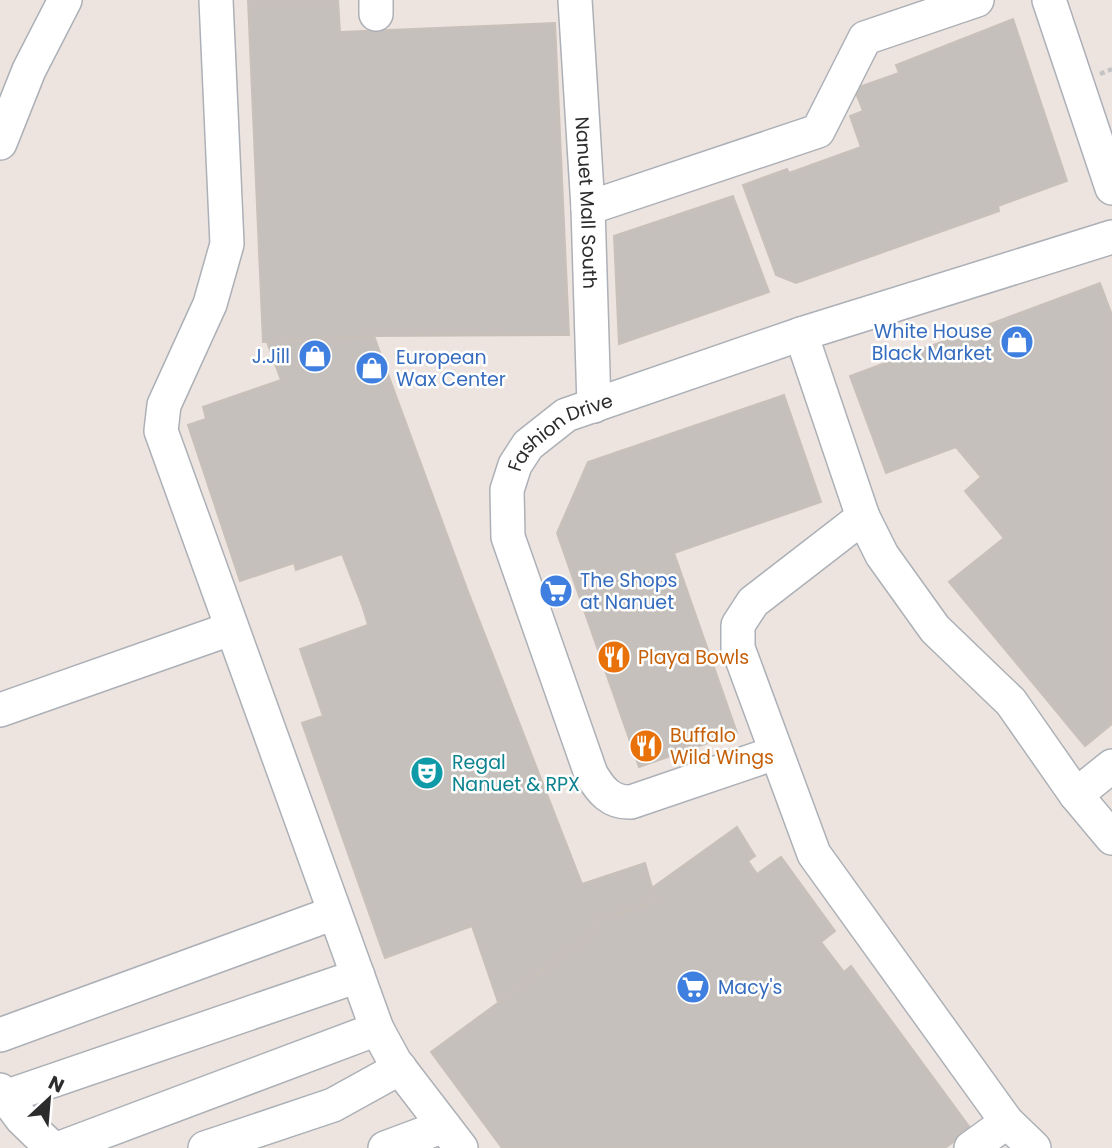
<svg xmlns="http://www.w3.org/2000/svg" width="1112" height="1148" viewBox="0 0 1112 1148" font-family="Poppins,sans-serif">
	<rect width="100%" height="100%" fill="#ede4df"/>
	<path fill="#c5c0bb" stroke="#c8c0b9" stroke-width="2" d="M248,0h90l2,32 215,-9 14,312 -195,1 -111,6z
		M1013,19l54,162 -69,25 1,5 -203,72 -20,-8 -33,-90 44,-16 2,4 72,-26 -11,-31 13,-5 -7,-18 3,-6 40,-14 -3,-8z
		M733,196l36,96 -150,52 -5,-108z
		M1100,283l12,32v409l-27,22 -136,-164 55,-44 -39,-47 16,-14 -25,-30 -70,26 -36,-97z
		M374,336l93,253 115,295 63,-21 11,38 -62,20 3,9 -99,72 -26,-76 -87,32 -83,-235 21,-7 -23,-67 68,-24 -5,-17 -21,-54 -46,16 -2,-7 -54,18 -52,-156 18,-6 -3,-12 78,-27 -14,-38z
		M784,395l37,107 -147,51 63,180 -98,34 -82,-234 31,-71z
		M737,827l18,29 -7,5 9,13 24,-17 54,74 -14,11 23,30 7,-6 120,163 -26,19h-443l-71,-96 166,-122 -3,-9 62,-20 -4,-13z"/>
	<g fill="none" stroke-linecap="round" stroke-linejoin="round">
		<defs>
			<g id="minor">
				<path d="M216,0l11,244 -17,60 -46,101 -3,26 216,598 18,33 66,86"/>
				<path d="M376,0v14"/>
				<path id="s1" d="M575,0l13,208 6,198"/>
				<path d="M1049,0l63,188"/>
				<path d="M0,143l29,-73 36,-70"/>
				<path d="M588,208l230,-77 47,-93 112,-38"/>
				<path d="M801,334l62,183 19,38 53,74 76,73 65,93 36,43"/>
				<path d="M863,517l-110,85 -15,23v23l76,206 193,268 27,26"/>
				<path d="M0,710l230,-81"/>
				<path id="s2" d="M775,753l-144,49c-20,1 -30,-11 -40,-28l-83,-237 -1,-47 8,-25 13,-20 38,-30 235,-81 311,-97"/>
				<path d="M1076,795l36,-29"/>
				<path d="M0,1035l334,-122"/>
				<path d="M0,1090l22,29 30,29"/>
				<path d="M5,1097l353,-121"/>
				<path d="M60,1148l317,-119"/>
				<path d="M205,1148l128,-43 67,-37"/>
				<path d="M385,1148l59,-22"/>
				<path d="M971,1148l36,-26"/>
			</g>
		</defs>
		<use href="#minor" stroke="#acb0b7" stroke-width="36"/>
		<path stroke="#c4c4c4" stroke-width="4.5" stroke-dasharray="5 3.5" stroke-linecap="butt" d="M1100,74l12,-5"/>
		<use href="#minor" stroke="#fff" stroke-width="33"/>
	</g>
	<defs>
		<symbol id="shop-disc" viewBox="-11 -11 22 22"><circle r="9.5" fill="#3f7fe0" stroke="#fff"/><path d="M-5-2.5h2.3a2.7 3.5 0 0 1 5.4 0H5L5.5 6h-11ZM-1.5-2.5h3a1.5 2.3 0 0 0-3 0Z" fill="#fff"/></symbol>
		<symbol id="supermarket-disc" viewBox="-11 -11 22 22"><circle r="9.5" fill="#3f7fe0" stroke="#fff"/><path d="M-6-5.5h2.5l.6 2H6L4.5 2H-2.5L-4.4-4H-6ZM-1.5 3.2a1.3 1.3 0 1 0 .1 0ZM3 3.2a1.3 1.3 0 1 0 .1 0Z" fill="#fff"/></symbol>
		<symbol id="restaurant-disc" viewBox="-11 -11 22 22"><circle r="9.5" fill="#e8710a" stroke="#fff"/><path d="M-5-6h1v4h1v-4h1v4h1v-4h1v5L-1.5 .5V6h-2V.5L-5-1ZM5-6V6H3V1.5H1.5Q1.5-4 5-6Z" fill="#fff"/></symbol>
		<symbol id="theatre-disc" viewBox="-11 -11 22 22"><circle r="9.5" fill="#0f9aa8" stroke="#fff"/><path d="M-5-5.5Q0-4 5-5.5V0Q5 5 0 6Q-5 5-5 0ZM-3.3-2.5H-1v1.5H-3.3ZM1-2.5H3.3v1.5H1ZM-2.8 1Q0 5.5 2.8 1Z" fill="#fff"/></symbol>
	</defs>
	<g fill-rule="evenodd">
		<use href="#shop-disc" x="998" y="323" width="38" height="38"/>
		<use href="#shop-disc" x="296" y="337" width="38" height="38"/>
		<use href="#shop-disc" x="353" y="349" width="38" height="38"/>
		<use href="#supermarket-disc" x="537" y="572" width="38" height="38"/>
		<use href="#restaurant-disc" x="595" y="638" width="38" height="38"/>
		<use href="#restaurant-disc" x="627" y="727" width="38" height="38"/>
		<use href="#theatre-disc" x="408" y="754" width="38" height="38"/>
		<use href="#supermarket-disc" x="674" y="968" width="38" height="38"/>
	</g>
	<g text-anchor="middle" stroke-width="5" stroke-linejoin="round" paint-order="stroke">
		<g font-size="19" fill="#2c2c2c" stroke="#fff">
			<text dy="7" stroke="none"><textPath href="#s1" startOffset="203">Nanuet Mall South</textPath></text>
			<text dy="7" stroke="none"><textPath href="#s2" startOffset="586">Fashion Drive</textPath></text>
		</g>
		<g font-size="19" fill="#366cbe" stroke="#fff" text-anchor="start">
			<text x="992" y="338" text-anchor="end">White House<tspan x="992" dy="22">Black Market</tspan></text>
			<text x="290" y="363" text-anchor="end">J.Jill</text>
			<text x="396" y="364">European<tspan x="396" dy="22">Wax Center</tspan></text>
			<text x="580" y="587">The Shops<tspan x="580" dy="22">at Nanuet</tspan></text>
			<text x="718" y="994">Macy's</text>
		</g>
		<g font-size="19" fill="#c56008" stroke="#fff" text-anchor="start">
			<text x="638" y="664">Playa Bowls</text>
			<text x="670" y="742">Buffalo<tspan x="670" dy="22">Wild Wings</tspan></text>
		</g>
		<g font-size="19" fill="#0d838f" stroke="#fff" text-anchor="start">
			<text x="452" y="769">Regal<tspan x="452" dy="22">Nanuet &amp; RPX</tspan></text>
		</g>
	</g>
	<g transform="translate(49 1099) rotate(26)" stroke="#ffffff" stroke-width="5" paint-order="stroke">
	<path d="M0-5L12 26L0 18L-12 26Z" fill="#2c2c2c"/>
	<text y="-10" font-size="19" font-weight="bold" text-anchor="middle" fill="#2c2c2c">N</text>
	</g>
</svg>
